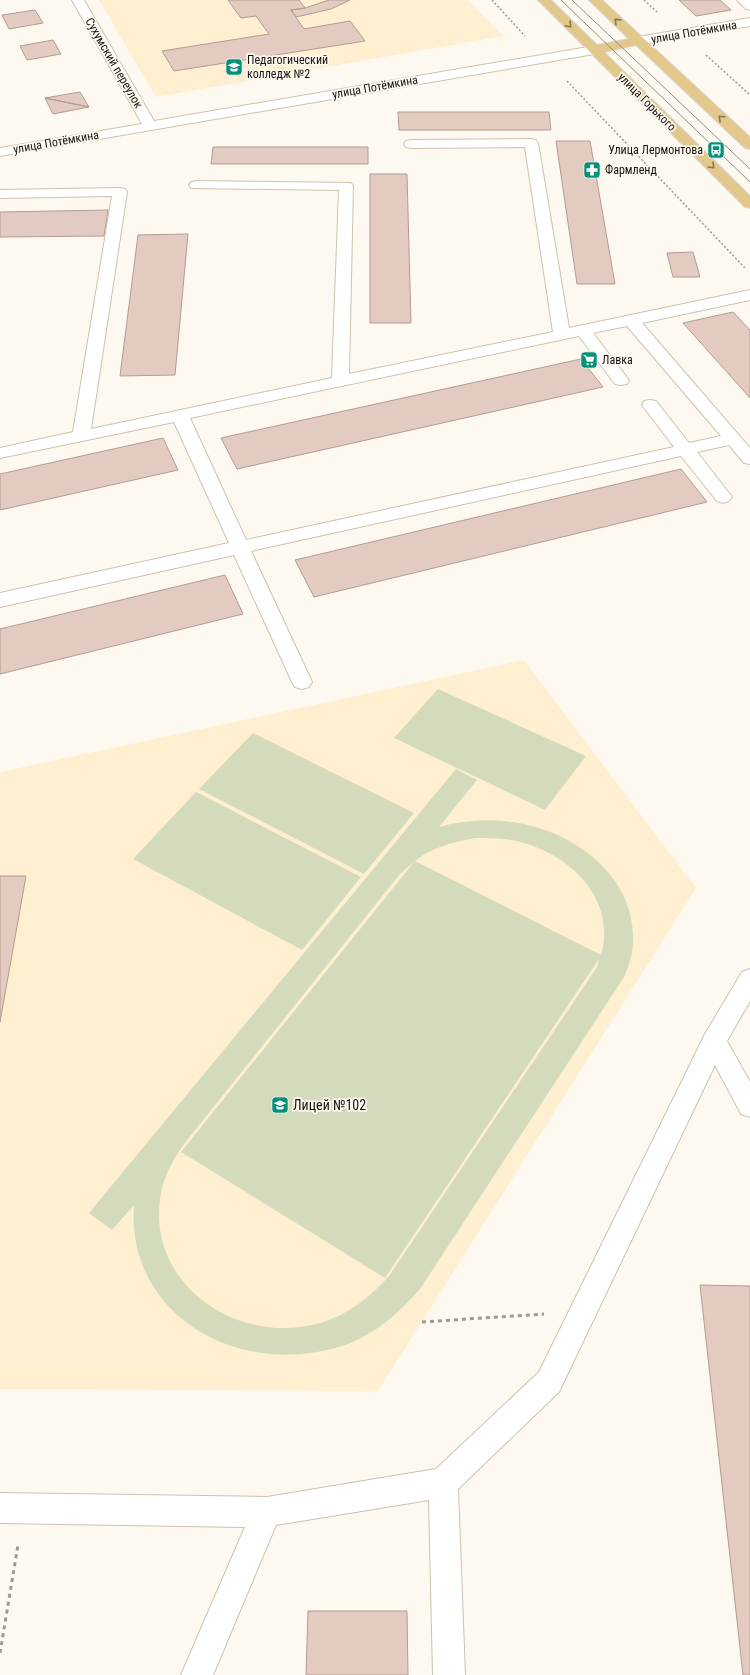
<svg xmlns="http://www.w3.org/2000/svg" width="750" height="1675" viewBox="0 0 750 1675" font-family="'Roboto Condensed',sans-serif">
	<rect width="100%" height="100%" fill="#fef9f0"/>
	<path fill="#feefd1" d="M99,0h369l35,36 -347,61z
		M524,660l172,228 -318,503 -378,-2v-617z"/>
	<path fill="#d4dbbc" fill-rule="evenodd" d="M438,689l148,67 -41,54 -151,-72z
		M253,733l161,80 -50,61 -165,-85z
		M456,769l21,11 -38,47c63,-18 137,0 176,54 12,18 19,39 18,61 0,12 -4,23 -9,35l-204,312c-23,26 -50,50 -85,59 -98,28 -209,-33 -201,-143l-22,25 -23,-17zM475,838c12,0 25,0 37,2 53,10 106,56 89,115l-186,-94c17,-14 39,-19 60,-23zM414,862l-233,290 204,126 214,-319 -2,8 -208,309c-19,21 -41,39 -69,47 -83,24 -176,-40 -159,-130 4,-21 15,-38 27,-54l212,-265z
		M196,792l165,85 -59,73 -169,-91z"/>
	<path fill="#e4cbc1" stroke="#b39b92" d="M228,0h71l6,8 -14,2 13,19 46,-8 15,20 -191,30 -12,-20 107,-17 -13,-18 -15,2z
		M329,0h21l-19,9 -35,8 -5,-7 14,-2z
		M679,0h41l11,10 -35,6z
		M35,10l8,13 -34,6 -7,-14z
		M53,40l8,14 -34,6 -7,-14z
		M80,92l9,15 -44,-9z
		M45,98l44,9 -36,7z
		M398,112h151l2,18h-152z
		M556,141h34l25,143h-38z
		M213,147h155v17h-157z
		M370,174h37l4,149h-41z
		M108,210l-4,26 -104,1v-25z
		M188,234l-13,141 -55,1 18,-141z
		M693,252l7,25h-27l-6,-24z
		M733,312l17,18v68l-67,-75z
		M581,359l22,28 -366,82 -16,-31z
		M163,438l15,32 -178,40v-36z
		M681,469l26,33 -393,95 -19,-37z
		M225,575l18,39 -243,60v-45z
		M0,876h26l-26,146z
		M700,1285l50,1v389h-7z
		M308,1611h99l1,64h-102z"/>
	<g fill="none" stroke-linecap="round" stroke-linejoin="round">
		<defs>
			<path id="minor" d="M72,0h12l70,121 440,-75 5,1 1,3 -1,3 -5,1 -594,102v-8l142,-24z
				M737,0h13v10l-4,-1z
				M750,18v8l-112,19 -4,-1 -2,-3 2,-3 4,-1z
				M531,139l5,1 2,3 31,185 181,-38v10l-108,23 108,125v16l-6,-1 -15,-18 -32,7 32,41 3,4 -3,4 -6,2 -6,-2 -36,-45 -430,95 61,131 -3,5 -7,2 -7,-2 -3,-5 -58,-127 -234,52v-14l229,-50 -55,-121 -174,36v-10l73,-16 39,-236 -112,2v-8l120,-2 5,1 2,3 -36,237 241,-51 7,-188 -148,-2 -2,-3 2,-3 5,-1 155,2 2,3 -4,188 204,-42 -28,-185 -114,1 -5,-1 -2,-3 2,-3 5,-1zM627,326l94,110 -32,7 -33,-42 -6,-1 -6,1 -2,4 32,42 -428,93 -56,-122 389,-82 36,48 6,1 6,-1 2,-4 -36,-47z
				M750,969v32l-23,40 23,41v35l-9,-3 -26,-49 -156,327 -101,97 7,186h-32l-4,-175 -153,25 -63,150h-32l64,-148 -245,-4v-30l267,4 169,-28 103,-97 166,-338 37,-62z"/>
			<path id="major" d="M538,0h13l46,45 32,-6 -40,-39h13l148,137v12l-5,-1 -109,-103 -32,7 146,144v12l-5,-1z"/>
		</defs>
		<use href="#minor" stroke="#cdc2ac" stroke-width="2"/>
		<use href="#major" stroke="#dad9d8" stroke-width="2"/>
		<path stroke="#9e9a92" stroke-width="1.5" stroke-dasharray="2 2" stroke-linecap="butt" d="M492,0l33,36
			M644,0l13,12
			M706,55l44,40
			M567,81l179,188"/>
		<path stroke="#9e9a92" stroke-width="3" stroke-dasharray="4 4" stroke-linecap="butt" d="M422,1322l122,-8
			M0,1653l18,-108"/>
		<use href="#minor" fill="#fff" fill-rule="evenodd"/>
		<use href="#major" fill="#e2c88a" fill-rule="evenodd"/>
		<path stroke="#928d85" stroke-width="1" d="M561,0l189,182
			M572,0l178,169"/>
	</g>
	<defs><path id="oneway-chevron" d="M-2-3.5L2.5 0L-2 3.5" fill="none" stroke-width="1.6" stroke-linecap="round" stroke-linejoin="round"/></defs>
	<g stroke="#877751">
		<use href="#oneway-chevron" transform="translate(617 21) rotate(-136)"/>
		<use href="#oneway-chevron" transform="translate(569 25) rotate(45)"/>
		<use href="#oneway-chevron" transform="translate(721 118) rotate(-137)"/>
		<use href="#oneway-chevron" transform="translate(712 166) rotate(45)"/>
	</g>
	<defs>
		<symbol id="university-square" viewBox="-11 -11 22 22"><rect x="-9" y="-9" width="18" height="18" rx="4" fill="#05907a" stroke="#fef9f0"/><path d="M0-5L7-2L0 1L-7-2ZM-4 1L0 2.5L4 1V4Q0 6-4 4Z" fill="#fff"/></symbol>
		<symbol id="bus-square" viewBox="-11 -11 22 22"><rect x="-9" y="-9" width="18" height="18" rx="4" fill="#05907a" stroke="#fef9f0"/><path d="M-5-6H5V4H4V6H2V4H-2V6H-4V4H-5ZM-3.5-4V0h7V-4ZM-3.5 1.2v1.5H-2V1.2ZM2 1.2v1.5H3.5V1.2Z" fill="#fff"/></symbol>
		<symbol id="pharmacy-square" viewBox="-11 -11 22 22"><rect x="-9" y="-9" width="18" height="18" rx="4" fill="#05907a" stroke="#fef9f0"/><path d="M-2-6h4v4h4v4h-4v4h-4v-4h-4v-4h4Z" fill="#fff"/></symbol>
		<symbol id="supermarket-square" viewBox="-11 -11 22 22"><rect x="-9" y="-9" width="18" height="18" rx="4" fill="#05907a" stroke="#fef9f0"/><path d="M-6-5.5h2.5l.6 2H6L4.5 2H-2.5L-4.4-4H-6ZM-1.5 3.2a1.3 1.3 0 1 0 .1 0ZM3 3.2a1.3 1.3 0 1 0 .1 0Z" fill="#fff"/></symbol>
		<symbol id="school-square" viewBox="-11 -11 22 22"><rect x="-9" y="-9" width="18" height="18" rx="4" fill="#05907a" stroke="#fef9f0"/><path d="M0-5L7-2L0 1L-7-2ZM-4 1L0 2.5L4 1V4Q0 6-4 4Z" fill="#fff"/></symbol>
	</defs>
	<g fill-rule="evenodd">
		<use href="#university-square" x="224" y="57" width="20" height="20"/>
		<use href="#bus-square" x="706" y="140" width="20" height="20"/>
		<use href="#pharmacy-square" x="582" y="160" width="20" height="20"/>
		<use href="#supermarket-square" x="579" y="350" width="20" height="20"/>
		<use href="#school-square" x="270" y="1095" width="20" height="20"/>
	</g>
	<g text-anchor="middle" stroke-width="3.5" stroke-linejoin="round" paint-order="stroke">
		<g font-size="12" fill="#17130c" stroke="#fef9f0">
			<text transform="translate(694 32) rotate(-10)" y="4">улица Потёмкина</text>
			<text transform="translate(114 63) rotate(60)" y="4">Сухумский переулок</text>
			<text transform="translate(375 87) rotate(-10)" y="4">улица Потёмкина</text>
			<text transform="translate(647 102) rotate(45)" y="4">улица Горького</text>
			<text transform="translate(56 142) rotate(-10)" y="4">улица Потёмкина</text>
		</g>
		<g font-size="12" fill="#17130c" stroke="#fef9f0" text-anchor="start">
			<text x="247" y="64">Педагогический<tspan x="247" dy="14">колледж №2</tspan></text>
			<text x="703" y="154" text-anchor="end">Улица Лермонтова</text>
			<text x="605" y="174">Фармленд</text>
			<text x="602" y="364">Лавка</text>
		</g>
		<g font-size="14" fill="#17130c" stroke="#fef9f0" text-anchor="start">
			<text x="293" y="1110">Лицей №102</text>
		</g>
	</g>
</svg>
